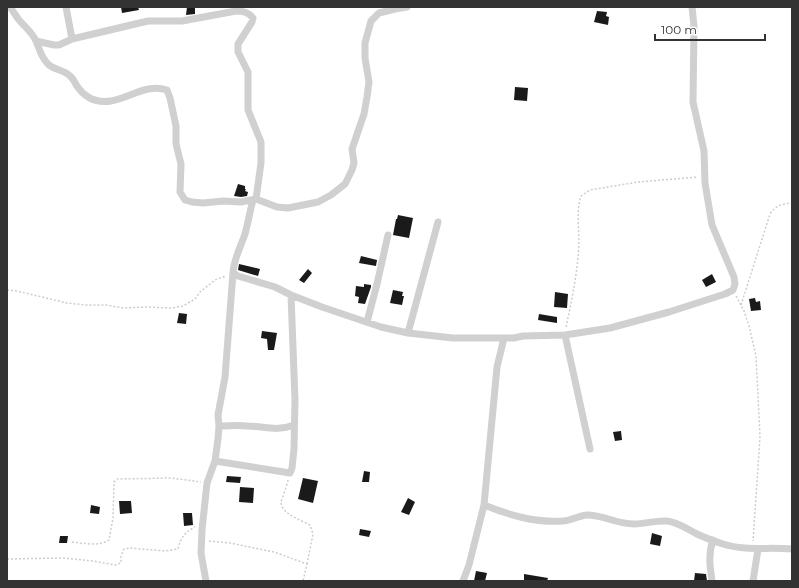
<svg xmlns="http://www.w3.org/2000/svg" width="799" height="588" viewBox="0 0 799 588" font-family="Montserrat,sans-serif">
	<rect width="100%" height="100%" fill="#fff"/>
	<path fill="#1a1a1a" d="M121,7h17l1,3 -17,3z
		M187,7h8v7l-9,1z
		M597,11l10,1 -1,4 3,1 -1,8 -14,-3z
		M515,87l13,1 -1,13 -13,-1z
		M238,184l7,2v3h1l-1,2 3,1 -1,4 -6,1 -7,-1z
		M398,215l15,3 -4,20 -16,-3 3,-16h1z
		M361,256l16,4 -1,6 -17,-3z
		M239,264l21,5 -2,7 -20,-6z
		M308,269l4,4 -8,10 -5,-3z
		M712,274l4,8 -10,5 -4,-7z
		M364,284l7,1v2l-6,17 -7,-1 1,-6 -4,-1 1,-10 8,1z
		M393,290l10,2 -1,4h2l-2,9 -12,-2z
		M555,292l13,2 -1,14 -13,-1z
		M755,298l1,4 4,-1 1,9 -10,1 -2,-12z
		M179,313l8,1 -1,10 -9,-1z
		M539,314l18,3v6l-19,-3z
		M262,331l15,2 -3,17h-6l-1,-11 -6,-1z
		M621,431l1,9 -7,1 -2,-9z
		M364,471l6,1 -1,10h-7z
		M227,476l14,1 -1,6 -14,-1z
		M303,478l15,3 -5,22 -15,-4z
		M240,487l14,1 -1,15 -14,-1z
		M408,498l7,4 -6,13 -8,-3z
		M119,501h12l1,12 -12,1z
		M91,505l9,2 -1,7 -9,-1z
		M183,513h9l1,12 -9,1z
		M360,529l11,2 -2,6 -10,-2z
		M652,533l10,3 -2,10 -10,-2z
		M60,536h8l-1,7h-8z
		M476,571l11,2 -2,8h-11z
		M695,573l11,1 1,7h-13z
		M524,574l24,4 -1,3h-23z"/>
	<g fill="none" stroke-linecap="round" stroke-linejoin="round">
		<path stroke="#cdcdcd" stroke-width="1.5" stroke-dasharray="2 2" stroke-linecap="butt" d="M7,290l10,1 50,12 19,2h20l17,3 24,-1 25,1 11,-2 12,-7 5,-7 15,-12 11,-4
			M736,296l8,15 5,15 7,30 4,81 -7,104
			M741,305l29,-91c6,-9 12,-10 22,-11
			M566,327c6,-28 12,-56 13,-85 0,-15 -3,-31 2,-46l9,-6 48,-8 60,-5
			M288,480c-1,6 -6,18 -7,22 0,12 20,18 29,23l3,9 -6,30
			M209,541l21,2 44,9 33,12 -4,17
			M72,542c12,1 26,5 37,-2l4,-22 1,-36 3,-3 54,-1 30,4
			M7,559l56,-1 30,3 22,4 6,-2v-7l3,-7 6,-1 35,3 13,-2c3,-12 6,-16 17,-22"/>
		<path stroke="#d0d0d0" stroke-width="7" d="M10,7c3,4 6,9 9,13 6,7 13,12 17,21 4,9 5,17 13,24 6,5 15,5 21,11 3,2 5,7 7,10 8,12 20,17 34,15 19,-3 36,-18 56,-11l3,8 6,28v18l5,20 -1,28 5,8 7,2 11,1 20,-2 18,1 15,-3 21,8 11,1 30,-6 13,-7 14,-11 7,-14 2,-7 -2,-14 12,-35 3,-17 2,-15 -4,-24v-15l6,-22 8,-8 16,-4 12,-2
			M66,7l6,32
			M36,41l18,4h5l13,-6 76,-18h34l54,-10c7,0 12,1 17,7l-1,4 -14,22v8l10,20v38l13,32v21l-5,36
			M253,200c-3,11 -5,23 -8,34 -4,12 -12,27 -12,39l5,3 37,11 16,8 31,12 59,20 27,6 45,5h61l9,-2 42,-1 45,-7 59,-16 56,-18 8,-4 2,-6 -1,-7 -22,-52 -7,-42 -1,-32 -11,-49 1,-76 -2,-19
			M367,322l10,-38 11,-49
			M408,333l30,-111
			M565,335l25,114
			M219,426c10,0 19,-1 28,0 18,0 29,6 47,-1
			M215,461l75,12 2,-5 2,-19 1,-49 -4,-105
			M484,505c25,10 51,18 79,16 9,0 18,-7 26,-6 16,1 29,9 45,9 11,0 22,-4 33,-3 11,1 20,8 30,13 8,4 17,7 26,10 22,7 46,3 69,5
			M206,581l-5,-28 1,-23 5,-47 8,-22 3,-22 1,-13 -1,-11 7,-38 8,-104
			M463,581l6,-16 15,-60 13,-138 7,-29
			M712,581c-2,-14 -4,-27 1,-41
			M753,581l5,-32"/>
	</g>
	<rect width="799" height="588" fill="none" stroke="#333333" stroke-width="16"/>
	<path d="M655 34v6h110v-6" fill="none" stroke="#333333" stroke-width="2"/>
	<text x="661" y="34" font-size="12" fill="#333333" stroke="#ffffff" stroke-width="3" paint-order="stroke">100 m</text>
</svg>
